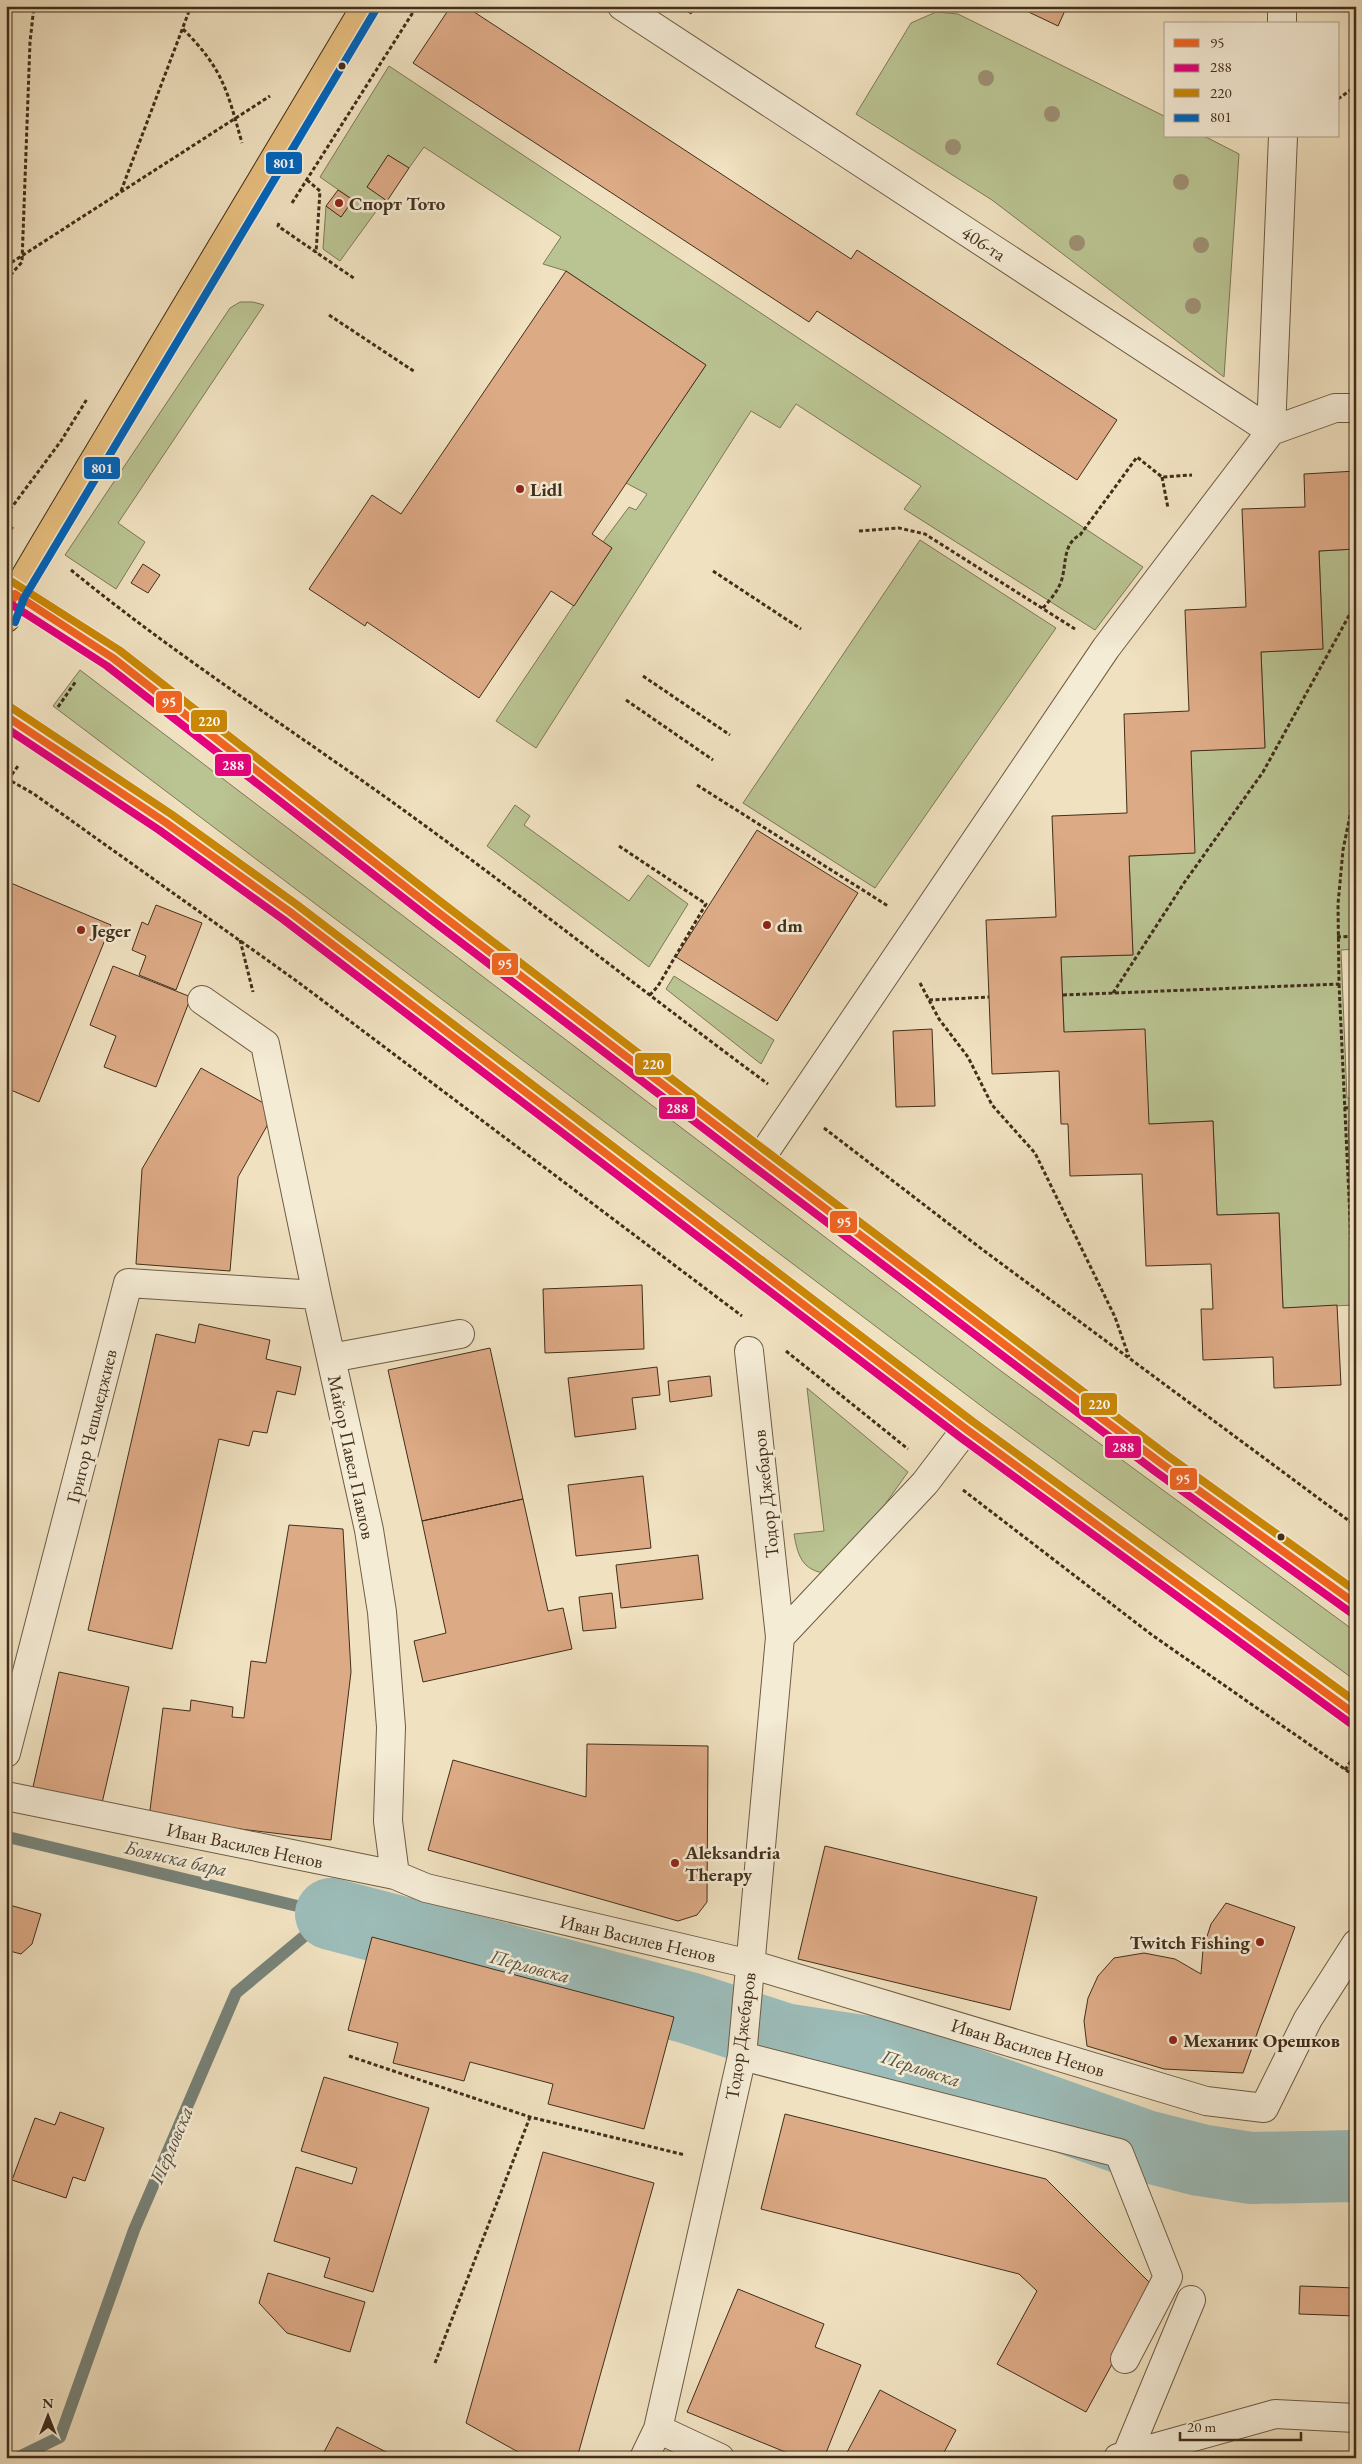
<svg xmlns="http://www.w3.org/2000/svg" width="1362" height="2464" viewBox="0 0 1362 2464" font-family="'EB Garamond',serif">
	<rect width="100%" height="100%" fill="#f0e1c0"/>
	<filter id="stains"><feTurbulence type="fractalNoise" baseFrequency=".004" numOctaves="4"/><feColorMatrix values="0 0 0 0 .2 0 0 0 0 .09 0 0 0 0 .02 0 0 0 .5 -.17"/></filter>
	<radialGradient id="worn" r=".72"><stop offset=".6" stop-color="#630" stop-opacity="0"/><stop offset="1" stop-color="#630" stop-opacity=".3"/></radialGradient>
	<path fill="#bac392" stroke="#7e7856" d="M936,12l22,2 208,103v19h38l35,18 -15,223 -232,-177 -136,-86 55,-91z
		M389,66l754,501 -48,63 -191,-121 17,-23 -125,-82 -16,24 -29,-17 -215,337 -40,-27 116,-173 -9,-6 26,-35 7,3 11,-16 -21,-11 80,-118 -140,-94 -23,-7 18,-27 -137,-90 -15,21 -21,-13 -21,32 18,12 -45,62 -17,-12 3,-43 15,11 12,-17 -33,-23z
		M240,302h13l11,3 -146,218 27,19 -29,47 -51,-34 165,-247z
		M920,540l136,88 -181,260 -132,-85z
		M1356,549v400l-15,1 6,148h9v23h-8l8,184 -73,3 -4,-95 -62,2 -4,-94 -64,3 -85,-92 -3,-75 72,-2 -4,-99 65,-3 -3,-102 74,-4 -4,-95 62,-3 -4,-98z
		M80,670l921,701 355,261v49l-364,-267 -939,-708z
		M515,805l15,11 -6,9 105,76 19,-26 40,29 -39,63 -162,-121z
		M674,976l100,64 -13,24 -95,-75z
		M807,1388l101,84 -66,93 -11,9c-27,-2 -33,-15 -37,-40l30,-3z"/>
	<g fill="none" stroke-linecap="round" stroke-linejoin="round">
		<path stroke="#788379" stroke-width="12" d="M12,1838l319,76
			M17,2458l43,-21 74,-207 102,-237 95,-79"/>
		<path stroke="#9cbcb9" stroke-width="72" d="M331,1914l358,94 95,31 105,16 256,91 55,14 51,8 105,-2"/>
	</g>
	<path fill="#ddaa86" stroke="#422e1a" d="M451,6h14l386,253 6,-9 260,170 -40,60 -260,-169 -8,11 -396,-259z
		M679,6h17l-5,8z
		M1016,6h51l-9,20z
		M388,155l21,13 -22,33 -20,-14z
		M338,190l15,10 -12,17 -15,-11z
		M566,271l140,94 -114,169 20,14 -38,58 -23,-15 -72,107 -112,-76 -2,4 -56,-37 63,-94 29,19z
		M1356,471v78l-37,2 4,98 -62,3 4,96 -74,3 4,102 -66,3 4,99 -72,2 3,75 81,-3 4,95 64,-3 4,94 62,-2 4,95 54,-3 4,80 -67,3 -1,-31 -70,3 -2,-51h12l-2,-45 -65,2 -4,-92 -72,2 -2,-52h-7l-2,-53 -67,3 -6,-154 70,-3 -4,-101 75,-3 -3,-99 65,-3 -4,-101 61,-3 -4,-98 63,-2 -1,-33z
		M143,564l17,11 -12,18 -17,-10z
		M757,830l101,63 -81,128 -101,-64z
		M6,881l105,44 -72,177 -33,-14z
		M156,905l46,18 -26,67 -37,-15 7,-19 -14,-6 10,-28 6,3z
		M113,966l78,31 -35,90 -52,-20 12,-31 -26,-11z
		M932,1029l3,77 -39,1 -3,-76z
		M201,1068l75,42 -38,67 -8,94 -94,-7 6,-95z
		M642,1285l2,64 -99,4 -2,-64z
		M199,1324l71,16 -4,19 35,8 -6,28 -18,-4 -10,42 -14,-2 -4,15 -30,-7 -47,210 -84,-19 68,-296 39,9z
		M490,1348l33,151 -101,22 -34,-151z
		M657,1367l3,28 -28,3 4,31 -61,8 -7,-59z
		M710,1376l2,20 -42,6 -2,-21z
		M643,1476l8,72 -75,8 -8,-71z
		M523,1499l25,112 15,-3 9,41 -149,33 -9,-41 32,-8 -24,-112z
		M289,1525l54,4 8,143 -20,168 -182,-22 14,-110 27,3 1,-11 42,7 -1,10 12,1 7,-57 15,2z
		M698,1555l5,44 -82,9 -5,-43z
		M612,1593l4,35 -33,3 -4,-34z
		M59,1672l70,15 -27,116 -69,-16z
		M587,1744l121,2 -1,156 -10,13 -19,6 -250,-71 25,-90 133,37z
		M825,1846l212,51 -27,113 -212,-51z
		M1226,1903l69,24 -52,146 -79,-4 -77,-23 -3,-25 4,-23 10,-22 16,-18 30,-5 31,6 26,15 2,-25 8,-25z
		M6,1904l35,10 -9,30 -11,10 -15,-4z
		M372,1937l302,80 -30,112 -96,-25 5,-20 -83,-22 -6,19 -71,-18 5,-20 -50,-13z
		M324,2077l105,31 -56,184 -49,-15 6,-19 -56,-17 22,-74 56,17 5,-16 -56,-17z
		M60,2112l44,16 -19,53 -12,-4 -7,21 -54,-18 23,-62 20,7z
		M785,2114l261,65 108,108 -68,125 -89,-48 40,-73 -18,-17 -258,-65z
		M543,2152l111,31 -77,275h-48l-63,-35z
		M268,2273l97,29 -15,50 -63,-19 -28,-30z
		M1300,2286l56,2v28l-57,-2z
		M738,2289l86,35 -9,23 46,18 -37,93h-24l-113,-46z
		M880,2390l76,40 -15,28h-97z
		M337,2427l61,31h-77z"/>
	<g fill="none" stroke-linecap="round" stroke-linejoin="round">
		<defs>
			<path id="minor" d="M622,6l649,425 64,-23h21
				M1282,6v18
				M202,1000l63,44 52,251 52,235 13,82 9,115 -3,94 7,54
				M760,1159l346,-511 165,-217 12,-295
				M331,1358l129,-24
				M780,1637l145,-154 41,-54
				M6,1753l122,-470 189,12
				M6,1796l389,79 31,13 324,76 456,137 58,7 44,-89 48,-75
				M742,2056l377,97 49,124 -43,82
				M658,2429l62,29
				M1127,2454l64,-154
				M644,2458l14,-29 84,-373 38,-419 -31,-286
				M1118,2458l157,-44 81,4"/>
			<path id="major" d="M6,589l107,69 322,252 325,249 402,305 194,140
				M6,618l9,-24 27,-46 324,-542
				M6,716l159,106 125,90 676,517 390,286"/>
		</defs>
		<use href="#minor" stroke="#6e5b44" stroke-width="30"/>
		<use href="#major" stroke="#422e1a" stroke-width="30"/>
		<path stroke="#422e1a" stroke-width="3" stroke-dasharray="4 2.5" stroke-linecap="butt" d="M183,29c40,40 44,61 59,114
			M1338,99l18,-13
			M307,180l13,11 -4,62
			M121,191l70,-185
			M292,203l125,-197
			M279,223l-1,3 77,53
			M6,266l264,-170
			M6,280l16,-18 8,-220 4,-36
			M329,315l86,57
			M1162,477l6,31
			M6,515l55,-74 26,-42
			M6,524l7,5
			M859,531l40,-3 26,6 150,95
			M71,570c109,89 228,164 342,247 120,87 236,179 355,267
			M713,571l88,58
			M1043,608c7,-8 14,-16 18,-26 6,-17 1,-38 19,-47l57,-78 25,20 30,-2
			M643,676l87,59
			M626,700l87,60
			M58,707l18,-26
			M6,778l28,16 264,188 444,334
			M8,780l10,-14
			M697,785l191,121
			M619,846l87,58 -48,82 -9,10
			M1337,937l19,-1
			M240,940l13,52
			M920,983l19,36 29,38 24,48 43,48 80,164 14,40
			M1339,984l17,363
			M1113,993l71,-110 79,-111 93,-169
			M1063,995l276,-11 -1,-80 5,-54 13,-64
			M929,1000l60,-3
			M1344,1108l12,-1
			M824,1128l159,122 373,276
			M786,1351l122,98
			M963,1490l189,145 204,142
			M1345,1770l9,-14
			M349,2056l181,61 155,38
			M435,2363l95,-246"/>
		<use href="#minor" stroke="#f5ecd6" stroke-width="28"/>
		<use href="#major" stroke="#e8c080" stroke-width="28"/>
		<defs>
			<path id="bus-1" d="M6,617l9,-23 98,64 322,252 325,249 402,305 194,140
				M6,716l159,106 125,90 676,517 390,286"/>
			<path id="bus-2" d="M6,601l101,65 322,252 325,249 402,305 194,140
				M6,728l153,102 125,90 676,517 390,286"/>
			<path id="bus-3" d="M11,581l108,69 322,252 325,249 402,305 188,135
				M12,708l159,106 125,90 676,517 384,281"/>
			<path id="bus-4" d="M15,622l9,-24 27,-45 324,-542"/>
		</defs>
		<use href="#bus-1" stroke="#f5ecd6" stroke-width="11"/>
		<use href="#bus-2" stroke="#f5ecd6" stroke-width="11"/>
		<use href="#bus-3" stroke="#f5ecd6" stroke-width="11"/>
		<use href="#bus-4" stroke="#f5ecd6" stroke-width="11"/>
		<use href="#bus-1" stroke="#f26522" stroke-width="8"/>
		<use href="#bus-2" stroke="#e5007d" stroke-width="8"/>
		<use href="#bus-3" stroke="#ca8806" stroke-width="8"/>
		<use href="#bus-4" stroke="#0065bd" stroke-width="8"/>
	</g>
	<g fill="#9e8f72">
		<circle cx="986" cy="78" r="8"/>
		<circle cx="1052" cy="114" r="8"/>
		<circle cx="953" cy="147" r="8"/>
		<circle cx="1181" cy="182" r="8"/>
		<circle cx="1077" cy="243" r="8"/>
		<circle cx="1201" cy="245" r="8"/>
		<circle cx="1193" cy="306" r="8"/>
	</g>
	<g fill="#422e1a" stroke="#f5ecd6" stroke-width="2">
		<circle cx="342" cy="66" r="4.5"/>
		<circle cx="1281" cy="1537" r="4.5"/>
	</g>
	<g fill="#8f2418" stroke="#f5ecd6" stroke-width="2">
		<circle cx="339" cy="203" r="5"/>
		<circle cx="520" cy="489" r="5"/>
		<circle cx="767" cy="925" r="5"/>
		<circle cx="81" cy="930" r="5"/>
		<circle cx="675" cy="1863" r="5"/>
		<circle cx="1260" cy="1942" r="5"/>
		<circle cx="1173" cy="2040" r="5"/>
	</g>
	<g text-anchor="middle" stroke-width="5" stroke-linejoin="round" paint-order="stroke">
		<g font-size="19" font-weight="bold" fill="#422e1a" stroke="#f5ecd6" text-anchor="start">
			<text x="349" y="210">Спорт Тото</text>
			<text x="530" y="496">Lidl</text>
			<text x="777" y="932">dm</text>
			<text x="91" y="937">Jeger</text>
			<text x="685" y="1859">Aleksandria<tspan x="685" dy="22">Therapy</tspan></text>
			<text x="1250" y="1949" text-anchor="end">Twitch Fishing</text>
			<text x="1183" y="2047">Механик Орешков</text>
		</g>
		<g font-size="19" fill="#422e1a" stroke="#f5ecd6">
			<text transform="translate(984 243) rotate(33)" y="7">406-та</text>
			<text transform="translate(91 1426) rotate(-76)" y="7">Григор Чешмеджиев</text>
			<text transform="translate(352 1457) rotate(78)" y="7">Майор Павел Павлов</text>
			<text transform="translate(765 1494) rotate(-96)" y="7">Тодор Джебаров</text>
			<text transform="translate(245 1845) rotate(12)" y="7">Иван Василев Ненов</text>
			<text transform="translate(638 1938) rotate(13)" y="7">Иван Василев Ненов</text>
			<text transform="translate(740 2036) rotate(-82)" y="7">Тодор Джебаров</text>
			<text transform="translate(1028 2047) rotate(17)" y="7">Иван Василев Ненов</text>
		</g>
		<g font-size="20" font-style="italic" fill="#585242" stroke="#f5ecd6">
			<text transform="translate(176 1858) rotate(13)" y="7">Боянска бара</text>
			<text transform="translate(530 1966) rotate(15)" y="7">Перловска</text>
			<text transform="translate(921 2068) rotate(18)" y="7">Перловска</text>
			<text transform="translate(171 2145) rotate(-67)" y="7">Перловска</text>
		</g>
	</g>
	<g stroke="#f5ecd6" stroke-width="2">
		<rect x="265" y="151" width="38" height="24" rx="5" fill="#0065bd"/>
		<rect x="83" y="456" width="38" height="24" rx="5" fill="#0065bd"/>
		<rect x="155" y="690" width="28" height="24" rx="5" fill="#f26522"/>
		<rect x="190" y="709" width="38" height="24" rx="5" fill="#ca8806"/>
		<rect x="214" y="753" width="38" height="24" rx="5" fill="#e5007d"/>
		<rect x="491" y="952" width="28" height="24" rx="5" fill="#f26522"/>
		<rect x="634" y="1052" width="38" height="24" rx="5" fill="#ca8806"/>
		<rect x="658" y="1096" width="38" height="24" rx="5" fill="#e5007d"/>
		<rect x="829" y="1210" width="29" height="24" rx="5" fill="#f26522"/>
		<rect x="1080" y="1392" width="38" height="24" rx="5" fill="#ca8806"/>
		<rect x="1104" y="1435" width="38" height="24" rx="5" fill="#e5007d"/>
		<rect x="1169" y="1467" width="29" height="24" rx="5" fill="#f26522"/>
	</g>
	<g font-size="14" text-anchor="middle" font-weight="bold" fill="#fff">
		<text x="284" y="168">801</text>
		<text x="102" y="473">801</text>
		<text x="169" y="707">95</text>
		<text x="209" y="726">220</text>
		<text x="233" y="770">288</text>
		<text x="505" y="969">95</text>
		<text x="653" y="1069">220</text>
		<text x="677" y="1113">288</text>
		<text x="844" y="1227">95</text>
		<text x="1099" y="1409">220</text>
		<text x="1123" y="1452">288</text>
		<text x="1183" y="1484">95</text>
	</g>
	<rect width="1362" height="2464" fill="none" stroke="#f0e1c0" stroke-width="25"/>
	<rect x="8" y="8" width="1347" height="2449" fill="none" stroke="#422e1a" stroke-width="2.5"/>
	<rect x="12" y="12" width="1337" height="2439" fill="none" stroke="#422e1a"/>
	<rect x="1164" y="22" width="175" height="115" fill="#f5ecd6" stroke="#ada08b"/>
	<rect x="1174" y="39" width="25" height="8" fill="#f26522" stroke="#ada08b"/>
	<text x="1210" y="48" font-size="15" fill="#422e1a">95</text>
	<rect x="1174" y="64" width="25" height="8" fill="#e5007d" stroke="#ada08b"/>
	<text x="1210" y="72" font-size="15" fill="#422e1a">288</text>
	<rect x="1174" y="89" width="25" height="8" fill="#ca8806" stroke="#ada08b"/>
	<text x="1210" y="98" font-size="15" fill="#422e1a">220</text>
	<rect x="1174" y="114" width="25" height="8" fill="#0065bd" stroke="#ada08b"/>
	<text x="1210" y="122" font-size="15" fill="#422e1a">801</text>
	<g transform="translate(48 2416)" stroke="#f5ecd6" stroke-width="4" paint-order="stroke">
	<path d="M0-4L9 19L0 12L-9 19Z" fill="#422e1a"/>
	<text y="-8" font-size="14" font-weight="bold" text-anchor="middle" fill="#422e1a">N</text>
	</g>
	<path d="M1180 2432v8h121v-8" fill="none" stroke="#422e1a" stroke-width="2.5"/>
	<text x="1187" y="2432" font-size="15" fill="#422e1a" stroke="#f5ecd6" stroke-width="4" paint-order="stroke">20 m</text>
	<rect width="100%" height="100%" filter="url(#stains)"/>
	<rect width="100%" height="100%" fill="url(#worn)"/>
</svg>
